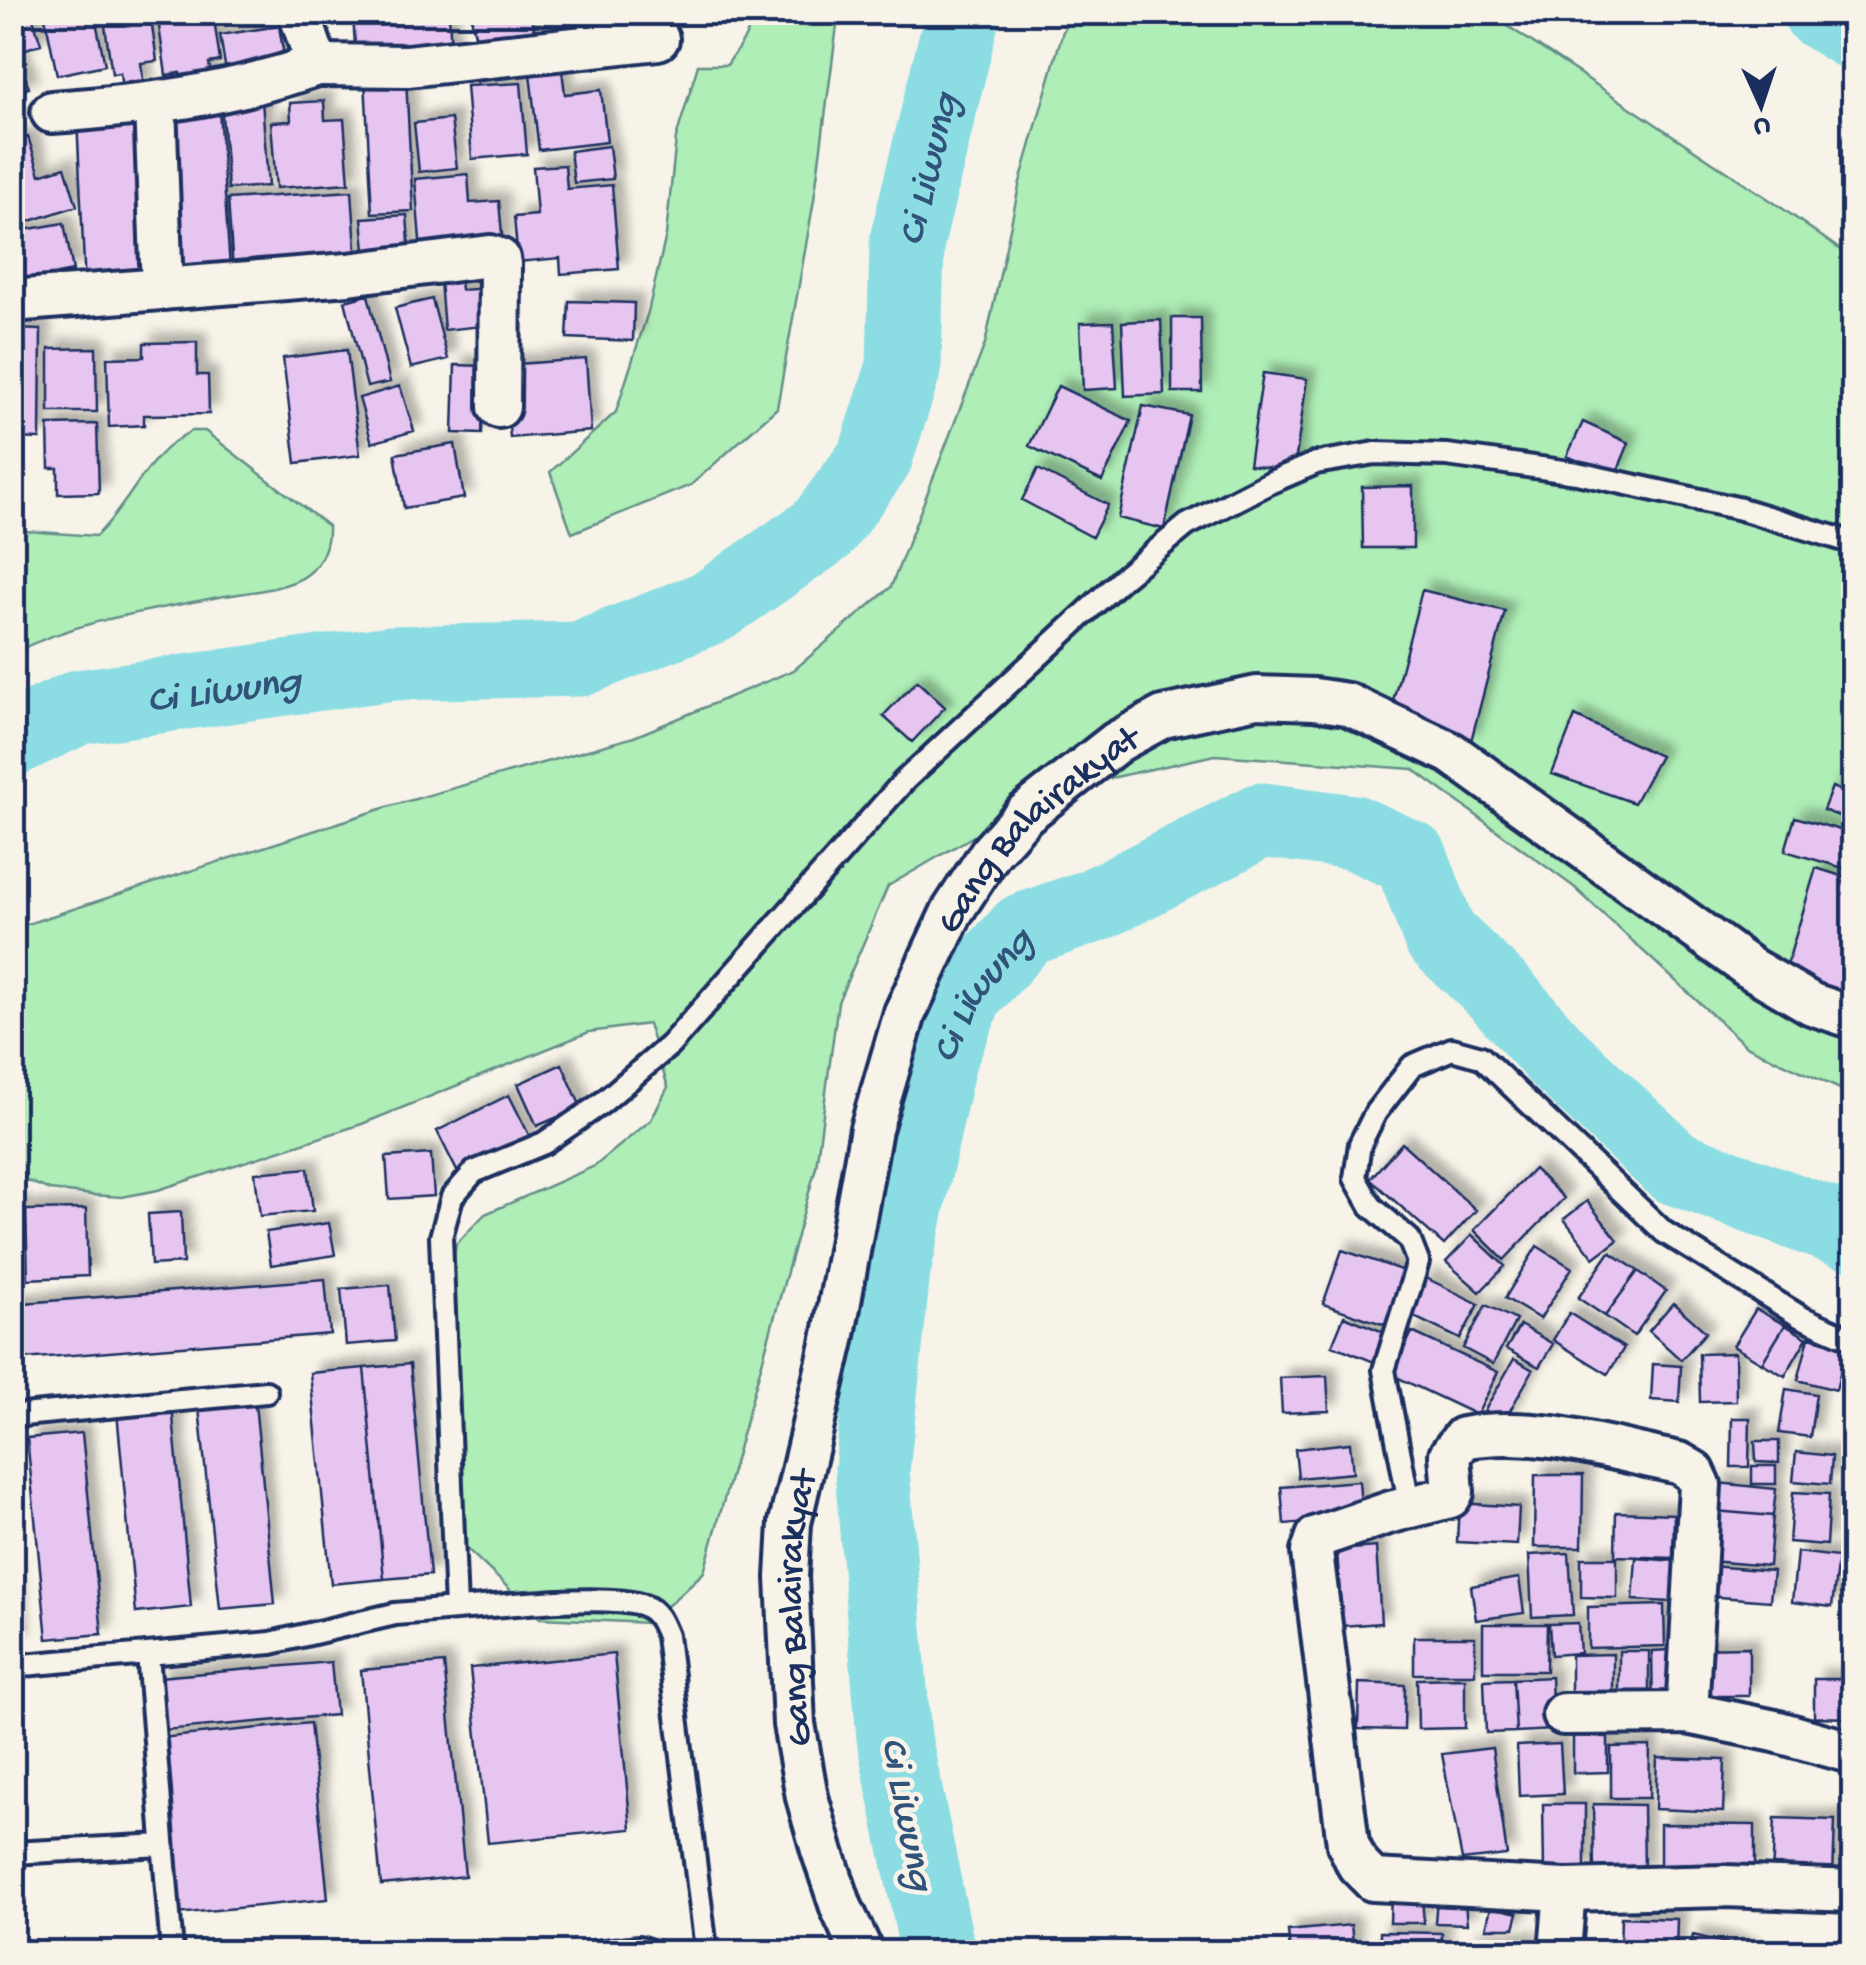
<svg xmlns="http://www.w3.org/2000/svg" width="1866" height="1965" viewBox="0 0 1866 1965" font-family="'Gochi Hand',sans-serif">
	<defs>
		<filter id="shadow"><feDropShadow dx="9" dy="-9" stdDeviation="5" flood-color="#0004"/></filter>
	</defs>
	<rect width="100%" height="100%" fill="#f7f3e8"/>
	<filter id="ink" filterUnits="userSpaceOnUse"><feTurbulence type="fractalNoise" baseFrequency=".01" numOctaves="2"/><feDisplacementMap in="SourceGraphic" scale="20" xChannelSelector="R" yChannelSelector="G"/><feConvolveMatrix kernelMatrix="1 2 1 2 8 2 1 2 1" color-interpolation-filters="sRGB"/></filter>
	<g filter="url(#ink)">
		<path fill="#afeeb6" stroke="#658e8a" stroke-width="2.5" d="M755,13h90l-8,13 -23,174 -37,208 -86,77 -119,48 -22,-61 66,-60 32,-100 18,-77 10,-97 22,-73h29l18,-27z
			M1074,13h414l291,193 74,53v836l-107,-49 -172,-159 -161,-118 -198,-14 -122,27 -92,38 -113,66 -50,116 -22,165 -112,405 -55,51 -109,-5 -99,-94 5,-78 -2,-127 12,-75 29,-30 110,-48 56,-46 17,-33 -20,-63 -59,8 -227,92 -204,66 -36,7 -30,-2 -42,-5 -37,-15 -1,-246 375,-122 247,-70 160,-67 97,-83 94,-243 35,-162 43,-151z
			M191,431h14l123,95c1,17 -6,37 -20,48 -18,15 -65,19 -89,23 -70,14 -142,23 -206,56v-123l83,6c36,-34 49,-81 95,-105z"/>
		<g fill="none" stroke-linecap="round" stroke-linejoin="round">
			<g stroke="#8bdde3" stroke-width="75">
				<path d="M1820,12l34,21"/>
				<path id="s1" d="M12,739l67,-32 313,-44 188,-4 133,-53 109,-76 53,-72 29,-91 3,-126 56,-229"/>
				<path id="s2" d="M938,1952l-44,-214 -22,-268 21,-199 46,-212 28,-66 57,-63 71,-25 167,-85 91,12 58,26 29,78 62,59 55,62 117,110 180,67"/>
			</g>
		</g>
		<path fill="#e7c5f1" stroke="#1b2f5e" stroke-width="2.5" filter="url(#shadow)" d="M12,12h19l10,32 -24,8 12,36 -17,5z
			M44,12h50l11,53 -48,10z
			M103,12h47l7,49 -16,2 3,24 -22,3 -2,-17 -8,1z
			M157,12h56l7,49 -11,2 3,19 -30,5 -2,-14 -14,2z
			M401,12h48l2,42 -95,6 -3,-45z
			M470,12h60l7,28 -58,13z
			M279,26l8,48 -59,10 -8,-49z
			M562,70l3,24 36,-4 6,52 -68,8 -9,-76z
			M406,78l7,133 -41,2 -7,-133z
			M521,83l6,71 -55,5 -6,-73z
			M262,99l6,87 -40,3 -7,-87z
			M324,101l1,19 19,-1 5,64 -73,5 -5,-66 20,-1 -1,-18z
			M219,110l11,158 -57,4 -12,-158z
			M133,115l8,169 -56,3 -8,-169z
			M451,119l6,49 -38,4 -5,-49z
			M28,137l12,38 25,-8 12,39 -65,21v-86z
			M609,146l4,33 -39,4 -4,-32z
			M565,165l2,24 45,-4 7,84 -58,5 -1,-16 -42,4 -4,-45 23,-2 -4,-48z
			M468,174l2,29 29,-2 4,45 -82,7 -6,-74z
			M352,191l5,72 -124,8 -5,-72z
			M407,215l3,42 -44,4 -4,-43z
			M64,223l9,48 -16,3 2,16 -36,6 -11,-64z
			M460,280l1,10 28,-2 4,37 -49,5 -4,-49z
			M368,295l22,87 -23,5 -22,-86z
			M432,299l16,60 -37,9 -16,-60z
			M569,301l65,2 -1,38 -66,-3z
			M1172,318h29l1,74h-30z
			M1161,320l3,74 -39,2 -3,-74z
			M1113,322l4,66 -34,2 -3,-67z
			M12,329l29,1 -1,109 -28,-1z
			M197,342v33h11l1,39 -65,1v10l-35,2 -2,-69 37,-1v-14z
			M96,348l1,64h-48v-63z
			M347,350l13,105 -64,8 -13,-105z
			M586,359l5,72 -81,7 -6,-73z
			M455,365l29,1 -2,68 -29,-1z
			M1263,373l44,6 -13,92 -45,-6z
			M400,386l14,45 -42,12 -13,-45z
			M1058,386l73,35 -29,60 -73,-35z
			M1143,406l46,9 -25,114 -46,-11z
			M1583,422l46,21 -14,34 -48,-21z
			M97,424l2,69 -41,1v-26h-9l-1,-43z
			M455,444l9,54 -60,10 -9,-54z
			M1038,469l70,36 -16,32 -70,-37z
			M1413,486v62h-50l-1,-61z
			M1422,590l83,21 -34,130 -83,-21z
			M917,681l28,26 -33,35 -29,-26z
			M1575,716l85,40 -26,47 -82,-29z
			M1832,787l22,9v26l-31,-12z
			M1795,817l59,17v37l-69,-20z
			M1816,868l38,12v115l-70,-20z
			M562,1064l19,43 -44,19 -19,-42z
			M509,1095l22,44 -72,36 -22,-44z
			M1402,1143l74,67 -32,35 -74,-66z
			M431,1154l3,42 -45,3 -3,-42z
			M308,1168l5,43 -53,5 -5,-43z
			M1534,1169l30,29 -60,62 -30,-30z
			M1587,1201l31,39 -24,18 -30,-39z
			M12,1204l14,6 -14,28z
			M86,1209l2,67 -60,3 -2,-69z
			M181,1212l2,51 -32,2 -3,-51z
			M329,1223l6,32 -64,10 -5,-33z
			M1472,1235l33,31 -25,26 -34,-30z
			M1537,1246l35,22 -32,51 -35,-21z
			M1342,1250l65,22 -19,54 -65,-22z
			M1610,1252l28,19 -33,45 -27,-18z
			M1638,1271l28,20 -32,45 -29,-20z
			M1426,1278l53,26 -19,35 -52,-25z
			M325,1279l5,55 -318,26v-56z
			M390,1285l5,56 -49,4 -5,-56z
			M1673,1303l33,29 -25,28 -32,-29z
			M1486,1305l30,15 -23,44 -30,-16z
			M1756,1309l29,16 -23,38 -29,-17z
			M1569,1313l55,35 -16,26 -55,-34z
			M1344,1316l42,17 -12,29 -42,-17z
			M1520,1325l33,19 -14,23 -33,-18z
			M1785,1325l22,13 -22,38 -23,-13z
			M1412,1332l86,40 -21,43 -85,-40z
			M1809,1337l38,9 -11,44 -38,-10z
			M1735,1353l1,48 -36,1 -1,-48z
			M1514,1359l19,11 -29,51 -19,-11z
			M410,1364l20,211 -46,4 -20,-211z
			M1653,1364l28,2 -2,36 -28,-2z
			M364,1368l20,211 -53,5 -21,-211z
			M1327,1376l2,35 -47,2 -2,-35z
			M1786,1389l30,5 -6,43 -31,-4z
			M255,1403l20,201 -55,5 -21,-201z
			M172,1406l19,201 -55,6 -19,-201z
			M1732,1418h18l-1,49h-18z
			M82,1433l20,201 -55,5 -20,-201z
			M1755,1441h24v22l-23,-1z
			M1350,1443l3,30 -55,5 -3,-29z
			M1796,1452l36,4 -2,28 -37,-3z
			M1752,1466h24v18h-24z
			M1535,1475h48l-1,72h-48z
			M1359,1481l3,37 -78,6 -3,-37z
			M1718,1483l58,6 -3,27 -58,-5z
			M1793,1492l36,2 -3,51 -37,-3z
			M1459,1503l60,4 -2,38 -60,-3z
			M1715,1511l58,5 -4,50 -59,-5z
			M1616,1512l58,2 -1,44 -58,-2z
			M1849,1516l5,1v47l-10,-1z
			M1376,1547l5,76 -39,3 -5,-76z
			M1797,1552l41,5 -6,50 -40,-5z
			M1569,1553l4,62 -41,2 -3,-62z
			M1581,1558h36v40l-36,-1z
			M1636,1558l40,3 -4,41 -39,-2z
			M1710,1566l63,5 -3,30 -63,-5z
			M12,1567l8,74h-8z
			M1519,1578l5,35 -48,7 -5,-34z
			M1664,1605l1,41 -77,2v-41z
			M1578,1623l2,30 -29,2 -2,-31z
			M1483,1624h64l-1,47h-63z
			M1414,1637h61v37h-61z
			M1749,1647v49h-57v-48z
			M1670,1650l1,62h-18l-1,-61z
			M1619,1651h30v59h-30z
			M614,1654l17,175 -143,14 -18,-175z
			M1613,1654v57h-42v-56z
			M331,1662l5,53 -172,15 -5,-53z
			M444,1663l21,213 -84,9 -20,-215z
			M1551,1677l2,53 -37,2 -3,-53z
			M1465,1678v50l-47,1 -1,-50z
			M1513,1679l3,53 -30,1 -2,-53z
			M1814,1679h36v39l-36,-1z
			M1359,1683l46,2 -1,45 -46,-1z
			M310,1723l18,176 -151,15 -17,-176z
			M1573,1736l35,1v35l-35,1z
			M1560,1744l3,50 -44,2 -2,-50z
			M1650,1746l-1,52h-38v-51z
			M1492,1748l15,107 -45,5 -20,-106z
			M1657,1758l68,2 -2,52 -68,-3z
			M1543,1804h42v68h-41z
			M1593,1804l50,1 1,67 -50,1z
			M1775,1818l60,2 -2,58 -61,-2z
			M1660,1824l95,1v48l-95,-1z
			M1391,1892l31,6 2,25h-34z
			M1437,1897l28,6 2,21 -32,-1z
			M1491,1907l27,6 -4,15h-28z
			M1621,1917l56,2 -1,33h-56z
			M1351,1925l3,27h-64l-2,-21z
			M1380,1932l62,1 -1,19h-61z
			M1693,1935l57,14 -1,3h-60z
			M1528,1941v11h-58v-10z"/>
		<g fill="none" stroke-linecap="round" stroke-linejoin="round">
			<defs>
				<path id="service" d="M12,1416l254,-24
					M1410,1508l-26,-138 34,-108 -9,-23 -38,-33 -16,-28 5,-34 16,-32 36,-46 40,-17 29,8 183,175 137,85 53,23
					M456,1609c45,-3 149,-16 188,-3 13,4 18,18 23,30l38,305
					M148,1654l24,298
					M12,1666l259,-23 124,-29 61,-5 -15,-372 11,-40 22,-25 70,-29 58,-40 68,-58 234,-264 221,-205 62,-51 82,-42 47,-20 59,-10 72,2 130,18 164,36 113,34
					M12,1853l151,-8
					M596,1952l43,-5 16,5"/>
				<g id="minor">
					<path d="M317,65l90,1 251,-27"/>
					<path d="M155,105l7,184"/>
					<path d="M52,112c96,-7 173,-16 265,-47l-18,-53"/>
					<path d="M12,301l336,-27 142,-18 9,3 1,5 -1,143"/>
					<path d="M1687,1713l13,-228 -6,-13 -15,-9c-70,-14 -145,-39 -216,-25l-13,17 3,37 -3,5 -59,15 -74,25 -5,15 36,292 10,21 15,15 192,10 160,-4 129,5"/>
					<path d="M1563,1714l124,-1 88,18 79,22"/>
					<path id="s3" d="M862,1952l-21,-45 -19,-57 -15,-53 -13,-73 -7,-147 3,-54 43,-183 38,-211 34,-116 47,-101 39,-60 34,-38 92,-72 46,-25 94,-20 57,2 33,5 104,49 299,215 62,36 42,14"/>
					<path d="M1560,1952l5,-62"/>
				</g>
			</defs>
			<use href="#service" stroke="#1b2f5e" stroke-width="28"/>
			<use href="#minor" stroke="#1b2f5e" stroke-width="48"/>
			<use href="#service" stroke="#f7f3e8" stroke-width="20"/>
			<use href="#minor" stroke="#f7f3e8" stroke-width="40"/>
		</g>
	</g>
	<g text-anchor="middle" stroke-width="9" stroke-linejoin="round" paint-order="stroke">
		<g font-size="38" fill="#1b2f5e" stroke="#f7f3e8">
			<text dy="13" stroke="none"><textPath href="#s3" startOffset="1195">Gang Balairakyat</textPath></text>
			<text dy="13" stroke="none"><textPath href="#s3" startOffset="355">Gang Balairakyat</textPath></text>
		</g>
		<g font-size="40" font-style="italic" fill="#315279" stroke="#f7f3e8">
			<text dy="14" stroke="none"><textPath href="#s1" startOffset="1240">Ci Liwung</textPath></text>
			<text dy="14" stroke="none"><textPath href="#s1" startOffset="220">Ci Liwung</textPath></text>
			<text dy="14" stroke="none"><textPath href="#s2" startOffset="982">Ci Liwung</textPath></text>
			<text transform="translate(911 1813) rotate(79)" y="14">Ci Liwung</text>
		</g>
	</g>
	<rect width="1866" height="1965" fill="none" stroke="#f7f3e8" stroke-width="50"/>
	<rect x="25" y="25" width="1816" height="1915" fill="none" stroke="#1b2f5e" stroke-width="4" filter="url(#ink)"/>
	<g transform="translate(1761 105) rotate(177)" stroke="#f7f3e8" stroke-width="8" paint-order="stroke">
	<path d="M0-8L18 38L0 25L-18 38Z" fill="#1b2f5e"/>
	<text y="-15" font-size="28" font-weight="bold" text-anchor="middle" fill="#1b2f5e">U</text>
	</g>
</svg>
